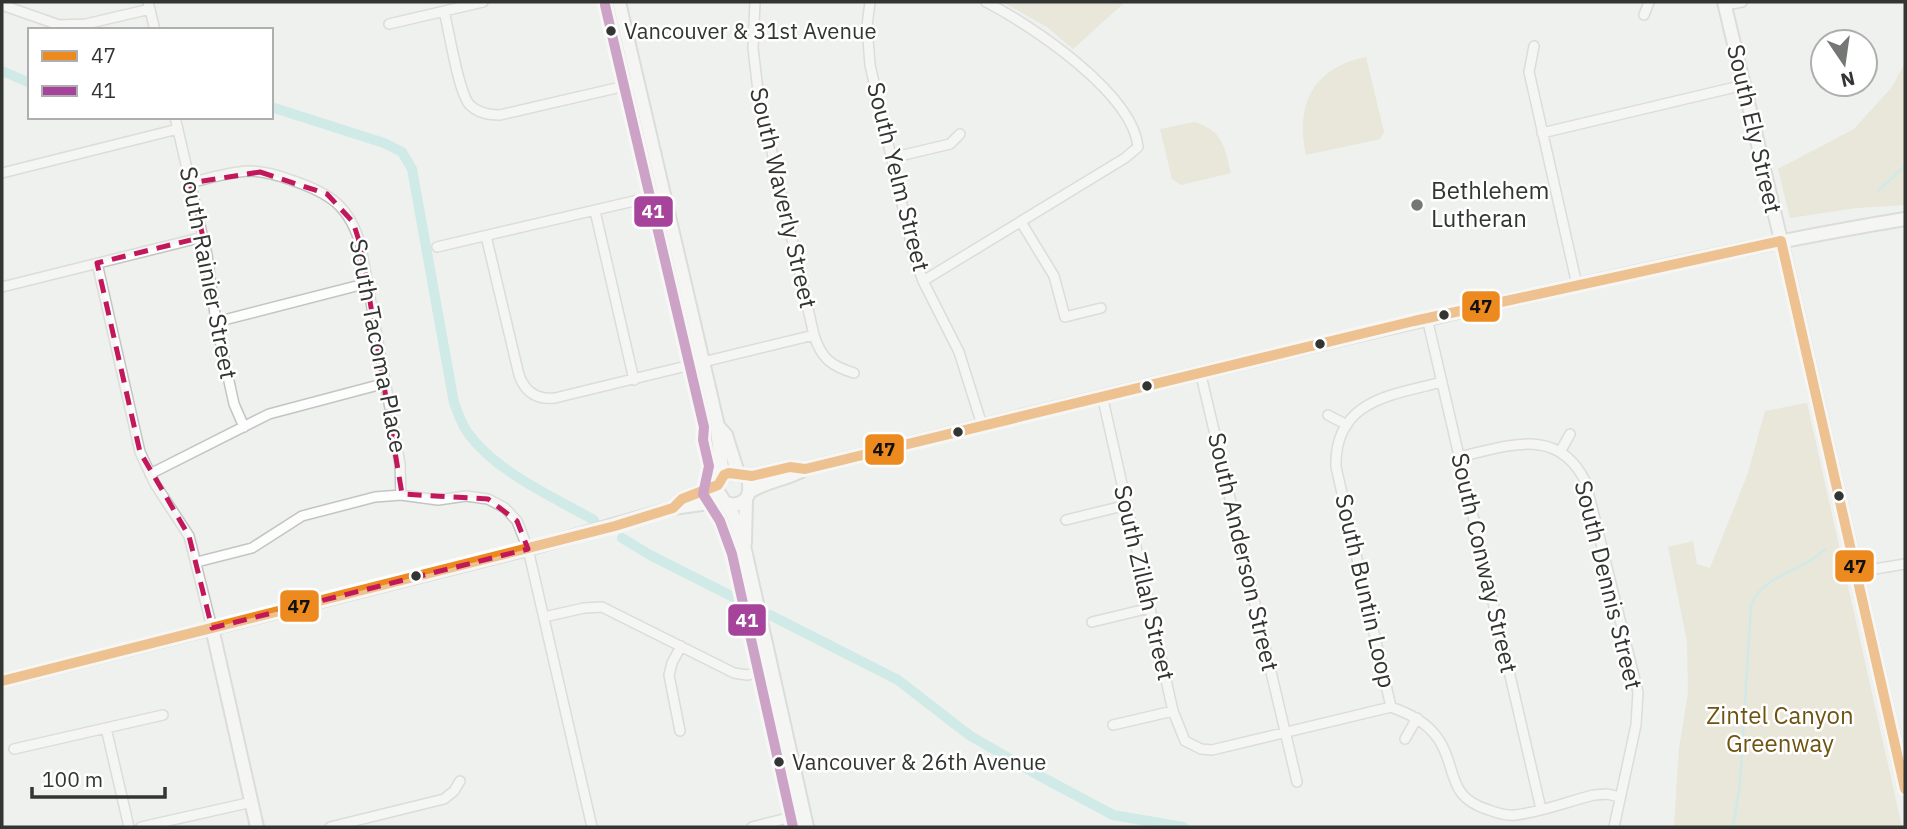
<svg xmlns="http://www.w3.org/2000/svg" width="1907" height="829" viewBox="0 0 1907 829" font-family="'IBM Plex Sans',sans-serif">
	<rect width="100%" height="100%" fill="#eef1ed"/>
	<path fill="#e2d9c3" d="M1003,2h122l-52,47 -26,-22z
		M1366,57l18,75 -4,7 -74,16c-11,-51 7,-87 60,-98z
		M1905,63v142l-49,3 -66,10 -12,-49 76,-40 38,-42z
		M1195,122c29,10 29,24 36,51l-50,12 -9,-6 -12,-50z
		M1807,403l95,424h-228l5,-78 9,-56 -1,-51 -19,-95 25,-6 4,23 13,4 38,-95 17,-62z"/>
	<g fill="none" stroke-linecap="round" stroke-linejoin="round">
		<path stroke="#a9e2e0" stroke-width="2.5" d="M1879,190l26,-24
			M1733,827l7,-43 11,-179c12,-31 52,-33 74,-56"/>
		<path stroke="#a9e2e0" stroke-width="10" d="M2,71l28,12
			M271,107l113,36 18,9 10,17 42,234c4,9 7,21 14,30 28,39 85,64 126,87
			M622,538l28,17 95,48
			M770,615l128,65 71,55 69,40 75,40 70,12"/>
		<defs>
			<path id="street" d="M148,2l7,28
				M755,2l-2,46 5,43 56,244c7,23 17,31 40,38
				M870,2l-3,24 3,39 44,191 9,25 36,71 23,73
				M2,5l57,20 27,-1 64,-15
				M1725,5l17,-3
				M444,11c5,19 14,80 25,93 8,9 19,11 31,11l138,-32
				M1644,15l5,-13
				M389,24l94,-22
				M1534,46l-5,26 48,213
				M175,117l32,138 9,67 18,82 10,23
				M1542,133l202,-48
				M891,158l59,-14 10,-10
				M2,173l176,-44
				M190,183c19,-5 39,-11 59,-12 15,0 29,4 42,9 39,13 59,26 70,67l39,217 1,31 37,5 28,-4 22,3 17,9 12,13 11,28 64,278
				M595,211l39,169
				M1021,222l33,54 11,41 36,-9
				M486,236l33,139c6,17 18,25 36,23l259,-63
				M437,247l227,-53
				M97,263l43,189 15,32 34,52 23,92
				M923,281l202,-123 13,-11c-5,-54 -107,-122 -152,-145
				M2,287l201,-50
				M1427,318l114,491
				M216,322l152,-39
				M1200,371l97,411
				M1442,382c-50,13 -108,18 -106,85l55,240c19,7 36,15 48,33 19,30 7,57 50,70 8,3 18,6 26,5 27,-3 54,-14 79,-20l13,-1 13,3
				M1102,395l71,316 12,30 16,8 11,1 179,-43
				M1328,415l19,10
				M1560,452l10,-18
				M1459,457c49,-11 100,-32 127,26l52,209 -2,33 -22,102
				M150,474l119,-60 117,-31
				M1066,520l61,-15
				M197,562l55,-14 50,-32 73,-19 26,-2
				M1856,572l49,-8
				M544,617l40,-9 18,-1 132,66 13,2 25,-5
				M1092,622l58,-14
				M1113,725l60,-14
				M106,728l23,99
				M680,731l-11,-56 3,-12 9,-17
				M1405,739l12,-21
				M14,749l149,-34
				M141,827l111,-25
				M330,827l114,-28 10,-8 6,-10
				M752,827l52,-13"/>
			<path id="secondary" d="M619,2l99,424c-2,19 7,35 2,53
				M1724,2l60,251 121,536
				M718,426l8,9 12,38
				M805,469l-15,-2 -38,9 -23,-3 -9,6 -3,11 16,25 12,35 62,277
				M749,492c17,-11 37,-12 56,-23 228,-56 455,-112 684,-164 138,-31 276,-63 416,-86
				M726,503c14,5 25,-4 23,-19
				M675,506l7,-7 36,-14
				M745,543l1,-44
				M212,628l45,199
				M2,681l526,-132 145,-41 50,-7"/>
		</defs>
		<use href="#street" stroke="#c3c5c2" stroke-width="12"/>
		<use href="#secondary" stroke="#c3c5c2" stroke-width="16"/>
		<use href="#street" stroke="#fcfdfc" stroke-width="9"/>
		<use href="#secondary" stroke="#fcfdfc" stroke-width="12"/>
		<defs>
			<path id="bus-1" d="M1781,241l124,548
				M2,681l613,-155 58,-18 9,-9 36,-14 6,-10 5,-2 23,3 38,-9 15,2 609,-148 367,-80"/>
			<path id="bus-2" d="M605,5l99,422 -1,13 6,26 -6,28 17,27 12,33 61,273"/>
		</defs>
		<use href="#bus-1" stroke="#fff" stroke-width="16"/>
		<use href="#bus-2" stroke="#fff" stroke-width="16"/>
		<use href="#bus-1" stroke="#ed8a1f" stroke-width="10"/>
		<use href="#bus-2" stroke="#a5449a" stroke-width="10"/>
	</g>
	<path d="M0 0H1907V829H0ZM260,172l67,22 26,28 8,25 41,247 86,5 29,22 11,28 -316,79 -23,-92 -49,-84 -43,-189 106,-26 -13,-54z" fill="#eef1ed" fill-opacity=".55" fill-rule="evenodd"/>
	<path fill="none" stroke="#c2185b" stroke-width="5" stroke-dasharray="14 9" stroke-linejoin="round" d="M260,172l67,22 26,28 8,25 41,247 86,5 29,22 11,28 -316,79 -23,-92 -49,-84 -43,-189 106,-26 -13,-54z"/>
	<g fill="#333532" stroke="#fff" stroke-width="2.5">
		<circle cx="611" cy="31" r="6"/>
		<circle cx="1444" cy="315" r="6"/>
		<circle cx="1320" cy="344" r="6"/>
		<circle cx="1147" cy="386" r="6"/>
		<circle cx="958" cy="432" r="6"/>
		<circle cx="1839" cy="496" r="6"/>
		<circle cx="416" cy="576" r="6"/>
		<circle cx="779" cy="762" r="6"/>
	</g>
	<circle fill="#747773" stroke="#fff" stroke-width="2.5" cx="1417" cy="205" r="7"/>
	<g text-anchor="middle" stroke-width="5" stroke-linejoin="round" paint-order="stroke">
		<g font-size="22" fill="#333532" stroke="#fff" text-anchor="start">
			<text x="624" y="39">Vancouver &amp; 31st Avenue</text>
			<text x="792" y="770">Vancouver &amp; 26th Avenue</text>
		</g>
		<g font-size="24" fill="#333532" stroke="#fff">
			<text transform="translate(1754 129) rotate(77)" y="8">South Ely Street</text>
			<text transform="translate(898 177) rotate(76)" y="8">South Yelm Street</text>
			<text transform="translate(783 198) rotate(77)" y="8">South Waverly Street</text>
			<text transform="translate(208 273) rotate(79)" y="8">South Rainier Street</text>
			<text transform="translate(378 346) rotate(79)" y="8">South Tacoma Place</text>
			<text transform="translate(1243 552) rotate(77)" y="8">South Anderson Street</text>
			<text transform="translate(1484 563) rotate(77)" y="8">South Conway Street</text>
			<text transform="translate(1144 583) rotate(77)" y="8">South Zillah Street</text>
			<text transform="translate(1608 585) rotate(76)" y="8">South Dennis Street</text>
			<text transform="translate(1365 591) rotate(77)" y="8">South Buntin Loop</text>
		</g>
		<g font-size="24" fill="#333532" stroke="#fff" text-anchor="start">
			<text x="1431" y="199">Bethlehem<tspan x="1431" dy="28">Lutheran</tspan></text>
		</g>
		<g font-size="24" fill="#6f5311" stroke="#fff">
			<text x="1780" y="724">Zintel Canyon<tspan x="1780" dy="28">Greenway</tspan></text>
		</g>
	</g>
	<g stroke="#fff" stroke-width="2.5">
		<rect x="633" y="195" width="41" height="33" rx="7" fill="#a5449a"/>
		<rect x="1461" y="290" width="40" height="33" rx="7" fill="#ed8a1f"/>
		<rect x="864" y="433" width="41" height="33" rx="7" fill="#ed8a1f"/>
		<rect x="1834" y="549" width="41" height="34" rx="7" fill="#ed8a1f"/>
		<rect x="279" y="589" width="41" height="34" rx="7" fill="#ed8a1f"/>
		<rect x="727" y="603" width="40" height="34" rx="7" fill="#a5449a"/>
	</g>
	<g font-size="19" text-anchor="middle" font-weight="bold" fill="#fff">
		<text x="653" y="218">41</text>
		<text x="747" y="627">41</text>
	</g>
	<g font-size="19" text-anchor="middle" font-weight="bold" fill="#111">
		<text x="1481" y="313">47</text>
		<text x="884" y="456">47</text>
		<text x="1855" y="573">47</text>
		<text x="299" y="613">47</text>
	</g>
	<rect width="1907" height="829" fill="none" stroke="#333532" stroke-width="7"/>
	<rect x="28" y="28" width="245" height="91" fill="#ffffff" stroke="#adaead" stroke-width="2"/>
	<rect x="42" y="51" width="35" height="10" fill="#ed8a1f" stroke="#adaead" stroke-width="2"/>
	<text x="91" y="63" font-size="21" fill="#333532">47</text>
	<rect x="42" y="86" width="35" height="10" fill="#a5449a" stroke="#adaead" stroke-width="2"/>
	<text x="91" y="98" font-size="21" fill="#333532">41</text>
	<g transform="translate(1844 63) rotate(167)"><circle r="33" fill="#ffffff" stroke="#adaead" stroke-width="2"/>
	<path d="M0-5L12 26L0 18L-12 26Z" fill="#747773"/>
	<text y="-10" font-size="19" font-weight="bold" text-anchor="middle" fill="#333532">N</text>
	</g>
	<path d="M32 787v10h133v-10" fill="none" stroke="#333532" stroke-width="3.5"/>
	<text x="42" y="787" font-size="21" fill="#333532" stroke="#ffffff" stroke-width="5" paint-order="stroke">100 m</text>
</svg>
